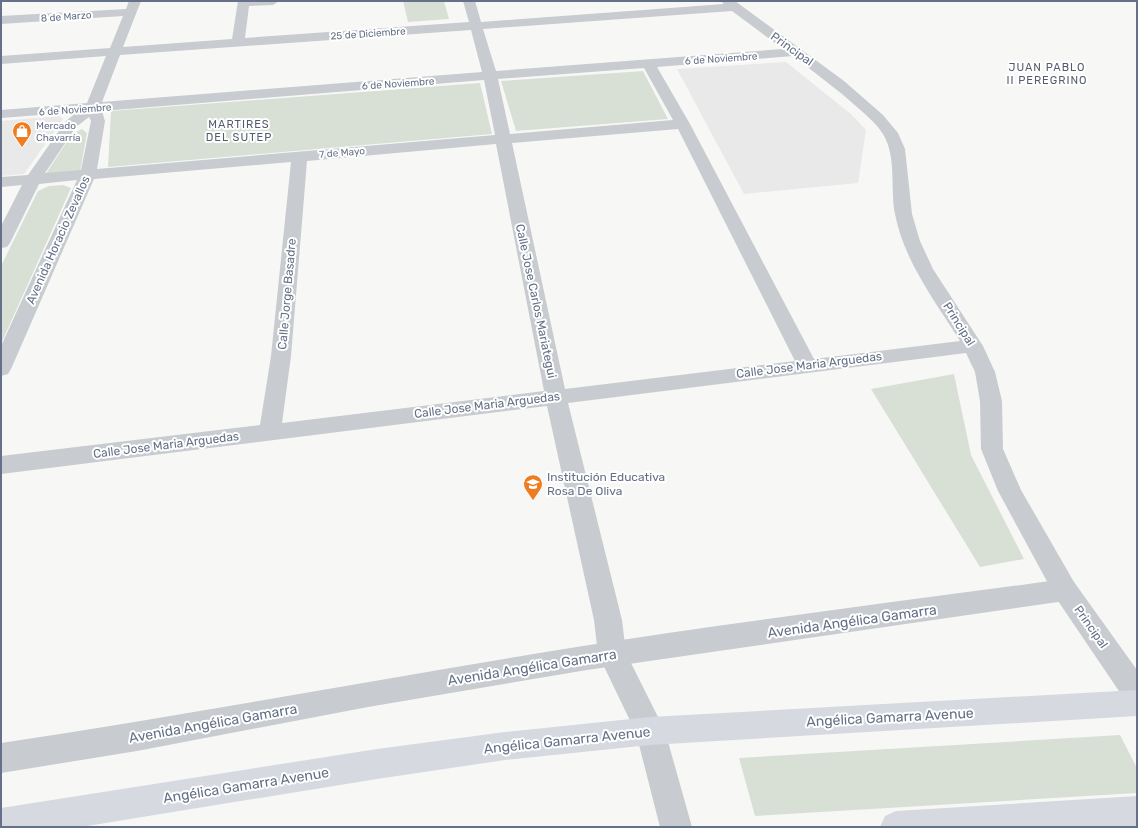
<svg xmlns="http://www.w3.org/2000/svg" width="1138" height="828" viewBox="0 0 1138 828" font-family="Rubik,sans-serif">
	<rect width="100%" height="100%" fill="#f7f8f5"/>
	<path fill="#e8e9e8" d="M786,62l66,53 14,15 -8,53 -114,11 -67,-125z
		M59,116l4,3 -39,55 -23,2v-55z"/>
	<path fill="#d8e0d6" d="M403,1h41l5,18 -41,3z
		M643,71l25,48 -152,12 -15,-50z
		M480,83l12,51 -384,33 3,-56z
		M82,129l5,4 -7,39 -35,3 27,-41z
		M63,185l8,3 -70,156v-78l37,-75 11,-5z
		M954,374l17,81 53,104 -44,8 -109,-178z
		M1120,735l17,33v25l-382,23 -16,-58z"/>
	<g fill="none" stroke-linecap="round" stroke-linejoin="round">
		<path fill="#c8cbcf" fill-rule="evenodd" d="M129,1h12l-18,46 109,-8 6,-38h41l-6,4 -24,1 -4,32 224,-16 -6,-21h12l6,21 243,-18 -3,-3h14l109,80 39,34 15,18 7,16 7,65 8,27 13,28 50,77 12,26 7,29 1,48 18,41 53,92 63,88v37l-10,-4 -71,-105 -58,-107 -17,-42 -1,-48 -5,-29 -9,-19 -398,50 54,217 4,33 39,78 27,96h-32l-24,-94 -38,-79 -4,-34 -47,-214 -546,68v-18l259,-31 11,-69 20,-194 -197,17 -83,190 -3,5 -7,2v-30l76,-166 -38,4 -29,59 -3,4 -6,1v-22l21,-41 -21,2v-10l27,-2 38,-54 11,-9 -76,6v-8l86,-7 19,-47 -105,8v-8l109,-8 13,-32 -122,8v-8l125,-7zM732,11l51,38 -287,22 -13,-42zM471,30l11,42 -380,30 18,-47zM793,56c22,17 44,33 64,51 9,8 19,16 26,27 14,23 7,55 12,80 9,47 40,87 65,127l-146,18 -124,-235 -33,-57zM644,68l29,52 -163,14 -12,-55zM484,80l11,55 -398,34 8,-48 -3,-10zM89,117l2,4 -10,49 -36,3 31,-46zM678,129l117,232 -230,28 -53,-246zM496,144l48,247 -262,32 9,-67 16,-195z"/>
		<path fill="#c8cbcf" fill-rule="evenodd" d="M1065,579l9,3 4,8 -4,8 -9,3 -478,69 -219,37 -231,44 -136,22v-30c194,-29 388,-66 582,-97 160,-25 321,-45 482,-67z"/>
		<path fill="#d6d9e0" fill-rule="evenodd" d="M1137,690v26l-487,29 -145,15 -128,19 -296,48h-80v-19l376,-59 128,-17 145,-15z
			M1137,796v31h-257l5,-11 11,-5z"/>
	</g>
	<defs>
		<symbol id="shop-pin" viewBox="-11 -11 22 30"><path d="M0 17L-7.5 6A9.5 9.5 0 1 1 7.5 6Z" fill="#ed7d20" stroke="#fff"/><path d="M-5-2.5h2.3a2.7 3.5 0 0 1 5.4 0H5L5.5 6h-11ZM-1.5-2.5h3a1.5 2.3 0 0 0-3 0Z" fill="#fff"/></symbol>
		<symbol id="school-pin" viewBox="-11 -11 22 30"><path d="M0 17L-7.5 6A9.5 9.5 0 1 1 7.5 6Z" fill="#ed7d20" stroke="#fff"/><path d="M0-5L7-2L0 1L-7-2ZM-4 1L0 2.5L4 1V4Q0 6-4 4Z" fill="#fff"/></symbol>
	</defs>
	<g fill-rule="evenodd">
		<use href="#shop-pin" x="11" y="120" width="22" height="30"/>
		<use href="#school-pin" x="522" y="473" width="22" height="30"/>
	</g>
	<g text-anchor="middle" stroke-width="4" stroke-linejoin="round" paint-order="stroke">
		<g font-size="10" fill="#657188" stroke="#fff">
			<text transform="translate(66 16) rotate(-4)" y="4">8 de Marzo</text>
			<text transform="translate(368 33) rotate(-4)" y="4">25 de Diciembre</text>
			<text transform="translate(721 58) rotate(-4)" y="4">6 de Noviembre</text>
			<text transform="translate(398 83) rotate(-4)" y="4">6 de Noviembre</text>
			<text transform="translate(75 109) rotate(-4)" y="4">6 de Noviembre</text>
			<text transform="translate(342 152) rotate(-5)" y="4">7 de Mayo</text>
		</g>
		<g font-size="10" fill="#657188" stroke="#fff" text-anchor="start">
			<text x="36" y="129">Mercado<tspan x="36" dy="12">Chavarría</tspan></text>
		</g>
		<g font-size="11" letter-spacing="1" fill="#545c6c" stroke="#fff">
			<text x="1047" y="71">JUAN PABLO<tspan x="1047" dy="13">II PEREGRINO</tspan></text>
			<text x="239" y="128">MARTIRES<tspan x="239" dy="13">DEL SUTEP</tspan></text>
		</g>
		<g font-size="12" fill="#657188" stroke="#fff">
			<text transform="translate(792 49) rotate(35)" y="4">Principal</text>
			<text transform="translate(58 240) rotate(-66)" y="4">Avenida Horacio Zevallos</text>
			<text transform="translate(287 294) rotate(-85)" y="4">Calle Jorge Basadre</text>
			<text transform="translate(536 301) rotate(78)" y="4">Calle Jose Carlos Mariategui</text>
			<text transform="translate(959 324) rotate(58)" y="4">Principal</text>
			<text transform="translate(809 365) rotate(-7)" y="4">Calle Jose Maria Arguedas</text>
			<text transform="translate(487 405) rotate(-7)" y="4">Calle Jose Maria Arguedas</text>
			<text transform="translate(166 445) rotate(-7)" y="4">Calle Jose Maria Arguedas</text>
			<text transform="translate(1091 627) rotate(55)" y="4">Principal</text>
		</g>
		<g font-size="12" fill="#657188" stroke="#fff" text-anchor="start">
			<text x="547" y="481">Institución Educativa<tspan x="547" dy="14">Rosa De Oliva</tspan></text>
		</g>
		<g font-size="14" fill="#657188" stroke="#fff">
			<text transform="translate(852 621) rotate(-8)" y="5">Avenida Angélica Gamarra</text>
			<text transform="translate(532 667) rotate(-9)" y="5">Avenida Angélica Gamarra</text>
			<text transform="translate(890 717) rotate(-3)" y="5">Angélica Gamarra Avenue</text>
			<text transform="translate(213 723) rotate(-10)" y="5">Avenida Angélica Gamarra</text>
			<text transform="translate(567 740) rotate(-6)" y="5">Angélica Gamarra Avenue</text>
			<text transform="translate(246 785) rotate(-9)" y="5">Angélica Gamarra Avenue</text>
		</g>
	</g>
	<rect width="1138" height="828" fill="none" stroke="#657188" stroke-width="4"/>
</svg>
